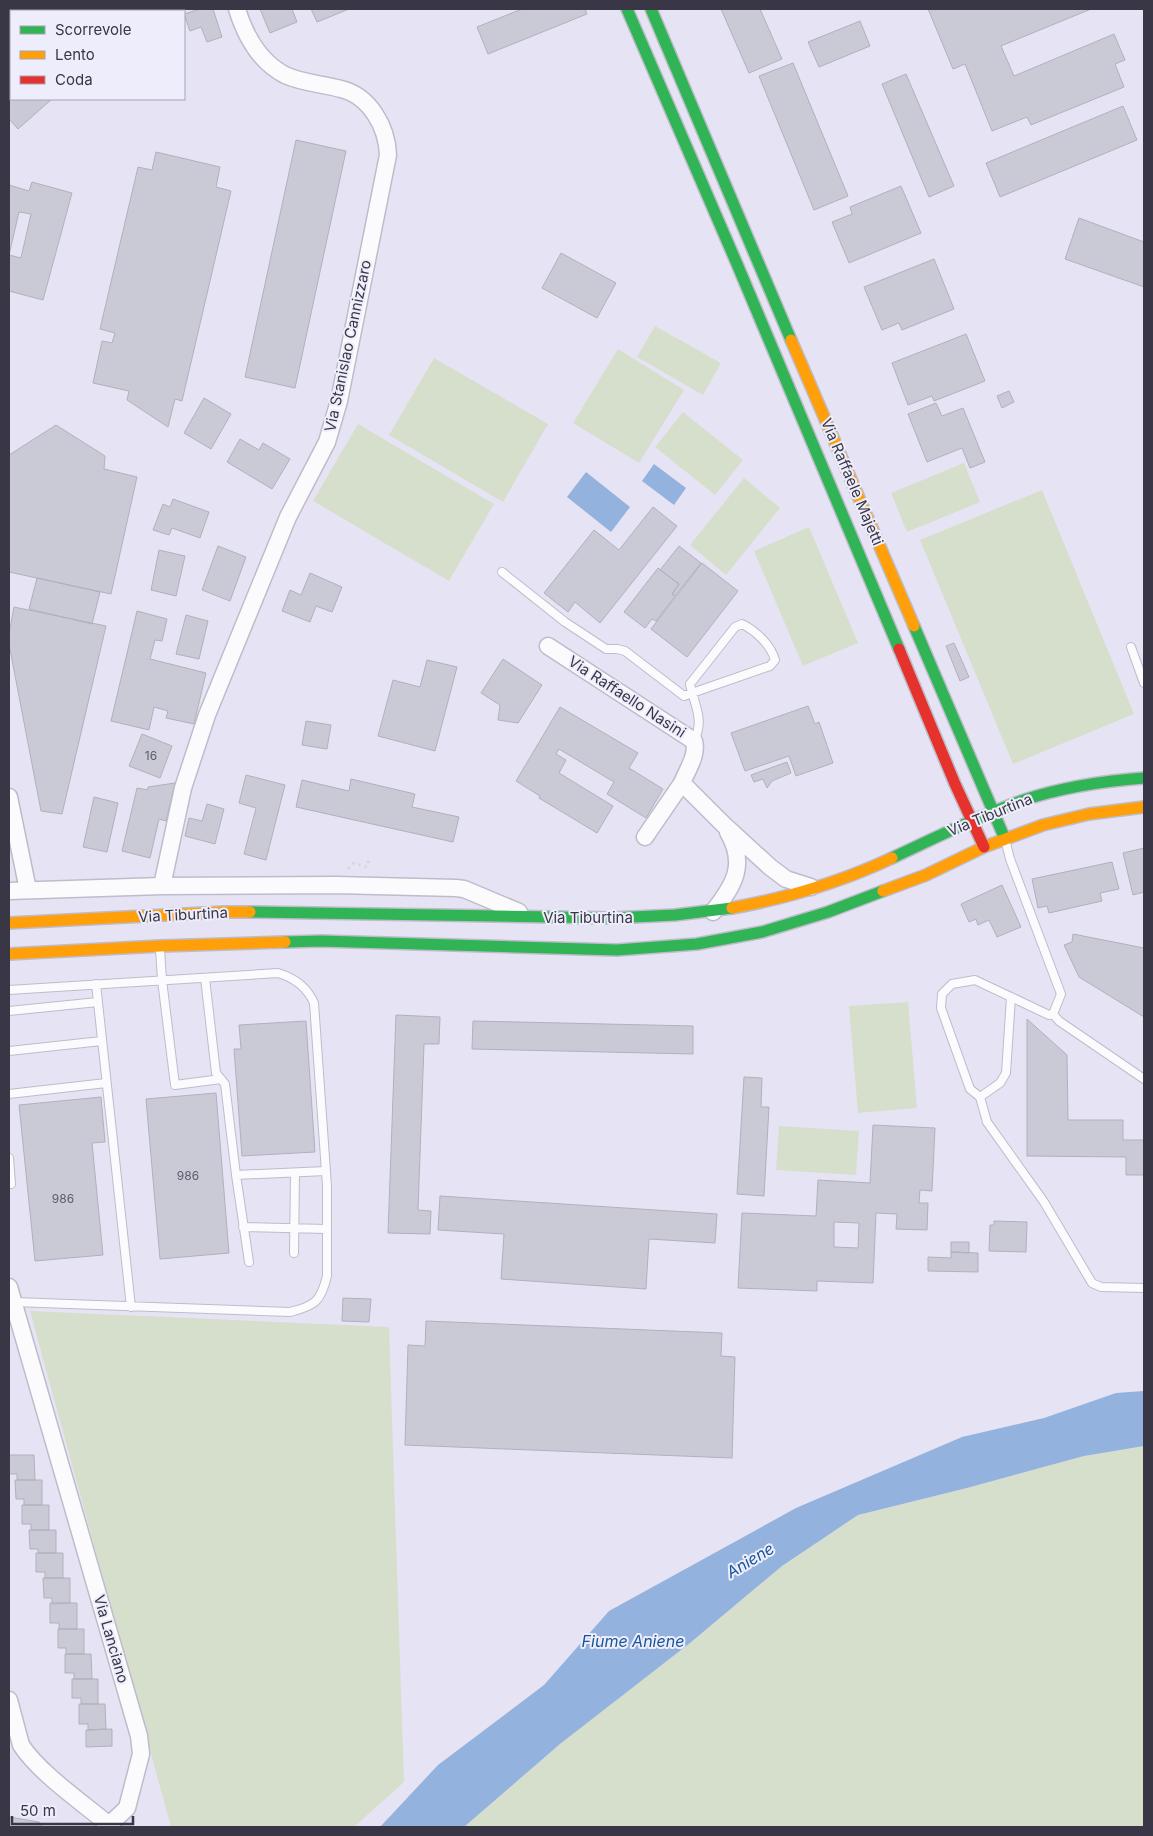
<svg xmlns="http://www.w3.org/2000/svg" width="1153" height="1836" viewBox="0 0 1153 1836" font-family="Inter,sans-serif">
	<rect width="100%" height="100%" fill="#e6e4f4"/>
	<path fill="#d6dfcb" d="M655,326l66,37 -18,32 -66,-38z
		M618,349l66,41 -45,73 -66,-40z
		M434,358l114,66 -45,78 -114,-67z
		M683,412l60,48 -28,35 -60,-48z
		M358,424l136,80 -45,77 -136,-80z
		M964,463l16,39 -73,30 -16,-39z
		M744,478l36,30 -54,67 -36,-30z
		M1042,490l92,224 -121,50 -93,-224z
		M809,527l49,116 -55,23 -49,-115z
		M908,1002l9,106 -59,5 -9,-107z
		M779,1126l80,5 -3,44 -80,-5z
		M30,1311l359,16 15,455 -50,45h-183z
		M1144,1446v381h-680l96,-83 130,-101 92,-77 76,-51 109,-27 117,-32z"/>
	<path fill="#93b2de" d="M654,464l32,24 -12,17 -32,-24z
		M586,472l44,35 -19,25 -44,-35z
		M1144,1391v55l-60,10 -117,32 -109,27 -76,51 -92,77 -130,101 -96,83h-84l58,-62 106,-80 65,-74 187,-103 166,-71 82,-19 72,-25z"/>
	<path fill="#cacad7" stroke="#b1b0bd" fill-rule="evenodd" d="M200,9h13l9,28 -15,5 -6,-15 -11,4 -6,-17z
		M260,9h32l5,13 -27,11z
		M311,9h38l-32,13z
		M522,9h63l2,5 -99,40 -11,-27z
		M721,9h39l22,50 -33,14z
		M928,9h163l-90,37 13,30 100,-42 11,26 -10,4 9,23 -93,38 -4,-8 -35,14 -27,-67 -12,5z
		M11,16v83h41l-34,30 -9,-10v-101z
		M860,21l10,25 -51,21 -11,-25z
		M793,63l55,133 -34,14 -55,-134z
		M906,74l48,112 -25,11 -47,-113z
		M1123,106l14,34 -137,57 -14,-34z
		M296,140l50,11 -51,237 -50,-11z
		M156,152l64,15 -4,20 15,4 -49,210 -7,-2 -7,28 -41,-27 2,-9 -36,-8 9,-42 10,2 3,-10 -15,-4 38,-162 14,3z
		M32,182l40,11 -29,107 -34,-9v-106l20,6zM19,212l12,2 -10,44 -12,-3z
		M901,186l20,47 -72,30 -17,-41 20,-8 -2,-7z
		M1079,218l65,24v45l-79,-28z
		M561,253l55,30 -19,35 -55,-30z
		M934,259l20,50 -52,21 -3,-7 -17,7 -18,-43z
		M966,334l19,47 -51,20 -2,-5 -24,9 -16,-42z
		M1009,391l5,11 -12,6 -5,-12z
		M204,398l27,16 -20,35 -27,-16z
		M936,403l6,13 21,-8 22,54 -15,6 -8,-20 -35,14 -19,-48z
		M56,425l49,31 -1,13 33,8 -26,117 -102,-22v-117z
		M240,439l19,11 4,-7 27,16 -18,30 -45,-27z
		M173,499l36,13 -9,26 -28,-10 -3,7 -16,-5 10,-26 7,3z
		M653,507l24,19 -77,97 -25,-21 -7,10 -24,-19 50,-63 25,20z
		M218,546l28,11 -16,44 -28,-11z
		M679,546l22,17 -26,33 -3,-2 7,-10 -19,-14z
		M159,550l26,6 -9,40 -25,-6z
		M702,563l36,28 -51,66 -36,-28z
		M658,568l21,16 -7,10 3,2 -19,25 -4,-2 -7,9 -21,-16z
		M310,573l32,14 -10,25 -16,-6 -6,16 -28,-11 8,-21 11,5z
		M37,578l63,14 -8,32 -63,-15z
		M14,607l92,19 -44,188 -21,-3 -32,-167v-10z
		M137,611l30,8 -5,22 -7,-1 -5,19 56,14 -12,51 -28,-6 2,-7 -14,-4 -5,23 -38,-9z
		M186,615l22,6 -9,38 -23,-5z
		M954,643l15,34 -9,4 -14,-35z
		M503,659l39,26 -24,38 -20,-3 2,-15 -19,-12z
		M427,660l30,7 -22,84 -57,-15 15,-56 27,7z
		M808,706l7,18 4,-2 14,41 -37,13 -7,-20 -44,15 -14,-38z
		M560,707l78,46 -9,15 34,21 -17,29 -39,-24 7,-12 -55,-33 -3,5 10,6 -7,13 54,33 -16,27 -58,-35 1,-2 -24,-15z
		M306,721l25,4 -4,24 -25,-4z
		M142,734l30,12 -12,32 -31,-12z
		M787,762l4,11 -19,8 -5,7 -4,-9 -9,3 -3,-7z
		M246,775l39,10 -19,75 -22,-6 12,-46 -17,-5z
		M351,779l64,15 -3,13 47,10 -6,25 -157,-35 6,-27 47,11z
		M175,783l-9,38 -7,-2 -9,39 -28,-7 15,-63 11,2v-3z
		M94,797l24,6 -11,49 -24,-5z
		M207,804l17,5 -9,35 -30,-8 4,-18 13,3z
		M1144,848v44l-11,3 -10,-42z
		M1112,862l7,27 -19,4 2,8 -53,12 -2,-7 -9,2 -6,-29z
		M1002,885l19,42 -24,10 -8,-17 -11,5 -2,-6 -7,3 -8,-18z
		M1073,934l71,14v69l-65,-40 -15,-32 8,-3z
		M396,1015l44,2 -1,27h-15l-6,166 13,1 -1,23 -42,-1z
		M1027,1019l40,36 1,65h55v20h21v35h-18v-18l-99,-1z
		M306,1021l9,131 -73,4 -8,-107h7l-2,-24z
		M473,1021l220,5v28l-221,-5z
		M744,1077l18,1 -1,29h8l-5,89 -27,-2z
		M216,1093l13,160 -69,6 -14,-160z
		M101,1097l4,45 -13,1 11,112 -68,6 -16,-156z
		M873,1125l62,3 -3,63 -12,-1 -1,13h9l-1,27 -31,-1 1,-15 -21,-1 -3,70 -56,-2v10l-79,-3 4,-75 74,3 2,-36 52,3zM834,1222l25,1 -1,25 -24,-1z
		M440,1196l277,18 -2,29 -66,-4 -3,50 -145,-10 3,-45 -66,-4z
		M994,1221l33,1 -1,30 -37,-1 1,-26h4z
		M951,1242h18v11l-18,-1z
		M951,1252l27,1v19l-50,-1v-14l23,1z
		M343,1298l28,1 -2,23 -27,-1z
		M426,1321l296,12 -1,23 14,1 -3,101 -327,-13 3,-100 17,1z
		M9,1455h25l1,25h-18v-6h-8z
		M15,1480h27v25h-18v-6h-8z
		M22,1505h27v25h-18v-6h-9z
		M29,1530h27v23h-18v-4h-8z
		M36,1553h27v25h-18v-6h-9z
		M43,1578h27v25l-18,1v-6h-8z
		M50,1603h27v26h-18v-6h-9z
		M58,1629h26v25h-18v-6h-8z
		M65,1654h26l1,25h-18v-6h-9z
		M72,1679h26v25h-17v-6h-9z
		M79,1704h26l1,25 -18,1v-6h-9z
		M112,1729v17l-26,1v-17z
		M9,1817l30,5 3,5h-33z"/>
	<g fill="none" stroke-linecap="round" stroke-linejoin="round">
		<defs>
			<path id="lane" d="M502,572l63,50 41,27h11l8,2 59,45 8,-3 78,-27 5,-6c-4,-15 -19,-29 -33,-36l-7,3 -45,57c4,21 15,35 4,57
				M1131,647l13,36
				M1006,843l4,16 51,135 -8,20 -4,1 -74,-35 -23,4 -10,10 -1,14 29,81 10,8 20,-14 6,-10 5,-76
				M160,949l2,31 13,105 46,-6
				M205,978l11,95 9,11 11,91
				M96,984l35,323
				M9,990l269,-17c17,5 29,14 36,30l13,183v90c-6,25 -12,30 -37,36l-276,-10
				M9,1011l89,-9
				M1053,1014l6,7 85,58
				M9,1051l93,-10
				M9,1094l97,-11
				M980,1097l7,25 57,80 48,81 9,4 43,1
				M9,1158l2,26
				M243,1227l84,2
				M294,1253l1,-80
				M249,1262l-13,-87 90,-4"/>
			<path id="street" d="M548,646l146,95c4,14 -7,29 -12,42
				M9,797l19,93
				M645,837l37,-54 41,41 47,43 16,12 25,8
				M162,886l21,-98 24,-73 81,-198 39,-75 12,-41 49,-246c-1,-28 -18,-59 -47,-66 -18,-5 -39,-6 -56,-14 -25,-13 -40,-40 -48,-66
				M9,891l153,-5 174,-1 120,3 8,1 55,23
				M713,912c21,-27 34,-47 15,-80
				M9,1287l130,449 2,18 -14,54 -18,17
				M9,1700l12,45c18,28 62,58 88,80"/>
			<path id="fast" d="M627,9l110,255 162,385
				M651,9l140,331
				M914,626l91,213
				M892,858c43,-20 86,-42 132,-58 39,-13 79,-19 120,-22
				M250,912l362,6 63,-3 57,-7
				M285,942l36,-1 296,9 80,-6 65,-12 66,-20 55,-21"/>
			<path id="slow" d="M791,340l123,286
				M883,891l43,-16 58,-28 59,-22 46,-11 55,-7
				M732,908c55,-10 109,-26 160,-50
				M9,923l215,-11h26
				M9,954l151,-8 125,-4"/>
			<path id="jam" d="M899,649l56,135 29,63"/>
		</defs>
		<use href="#lane" stroke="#bebcca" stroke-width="10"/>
		<use href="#street" stroke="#bebcca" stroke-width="19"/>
		<use href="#fast" stroke="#bebcca" stroke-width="14"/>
		<use href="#slow" stroke="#bebcca" stroke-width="14"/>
		<use href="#jam" stroke="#bebcca" stroke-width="14"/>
		<path stroke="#d8d6db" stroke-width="3" stroke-dasharray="2.5 4" stroke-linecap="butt" d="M348,869l6,-6 13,4 2,-9"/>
		<use href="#lane" stroke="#fbfbfd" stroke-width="8"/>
		<use href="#street" stroke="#fbfbfd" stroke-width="16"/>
		<use href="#fast" stroke="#30b455" stroke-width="11"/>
		<use href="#slow" stroke="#ff9f0a" stroke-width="11"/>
		<use href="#jam" stroke="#e5322d" stroke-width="11"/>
	</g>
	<g text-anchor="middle" stroke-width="4" stroke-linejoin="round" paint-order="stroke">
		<g font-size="12" fill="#5d5c6a">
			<text x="151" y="760">16</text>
			<text x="188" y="1180">986</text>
			<text x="63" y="1203">986</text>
		</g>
		<g font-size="15" fill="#393745" stroke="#eeedfb">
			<text transform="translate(348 346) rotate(-78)" y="5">Via Stanislao Cannizzaro</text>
			<text transform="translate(852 482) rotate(67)" y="5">Via Raffaele Majetti</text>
			<text transform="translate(627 697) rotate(33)" y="5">Via Raffaello Nasini</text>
			<text transform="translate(990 815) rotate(-22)" y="5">Via Tiburtina</text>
			<text transform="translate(183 915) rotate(-3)" y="5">Via Tiburtina</text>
			<text x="588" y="923">Via Tiburtina</text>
			<text transform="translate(111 1639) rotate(74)" y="5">Via Lanciano</text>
		</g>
		<g font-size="16" font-style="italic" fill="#175598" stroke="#eeedfb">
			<text transform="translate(750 1560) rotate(-31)" y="6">Aniene</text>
			<text x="633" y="1647">Fiume Aniene</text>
		</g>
	</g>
	<rect width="1153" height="1836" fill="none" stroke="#393745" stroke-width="20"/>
	<rect x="10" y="10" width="175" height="90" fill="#eeedfb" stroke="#a6a4b2"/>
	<rect x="20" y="26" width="25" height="8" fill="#30b455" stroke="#a6a4b2"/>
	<text x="55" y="35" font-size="15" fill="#393745">Scorrevole</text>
	<rect x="20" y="51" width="25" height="8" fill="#ff9f0a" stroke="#a6a4b2"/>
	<text x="55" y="60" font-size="15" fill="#393745">Lento</text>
	<rect x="20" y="76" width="25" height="8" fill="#e5322d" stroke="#a6a4b2"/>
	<text x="55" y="85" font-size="15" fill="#393745">Coda</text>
	<path d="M12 1816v8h121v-8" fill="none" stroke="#393745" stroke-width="2.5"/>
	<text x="20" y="1816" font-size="15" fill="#393745" stroke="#eeedfb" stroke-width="4" paint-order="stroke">50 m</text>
</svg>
